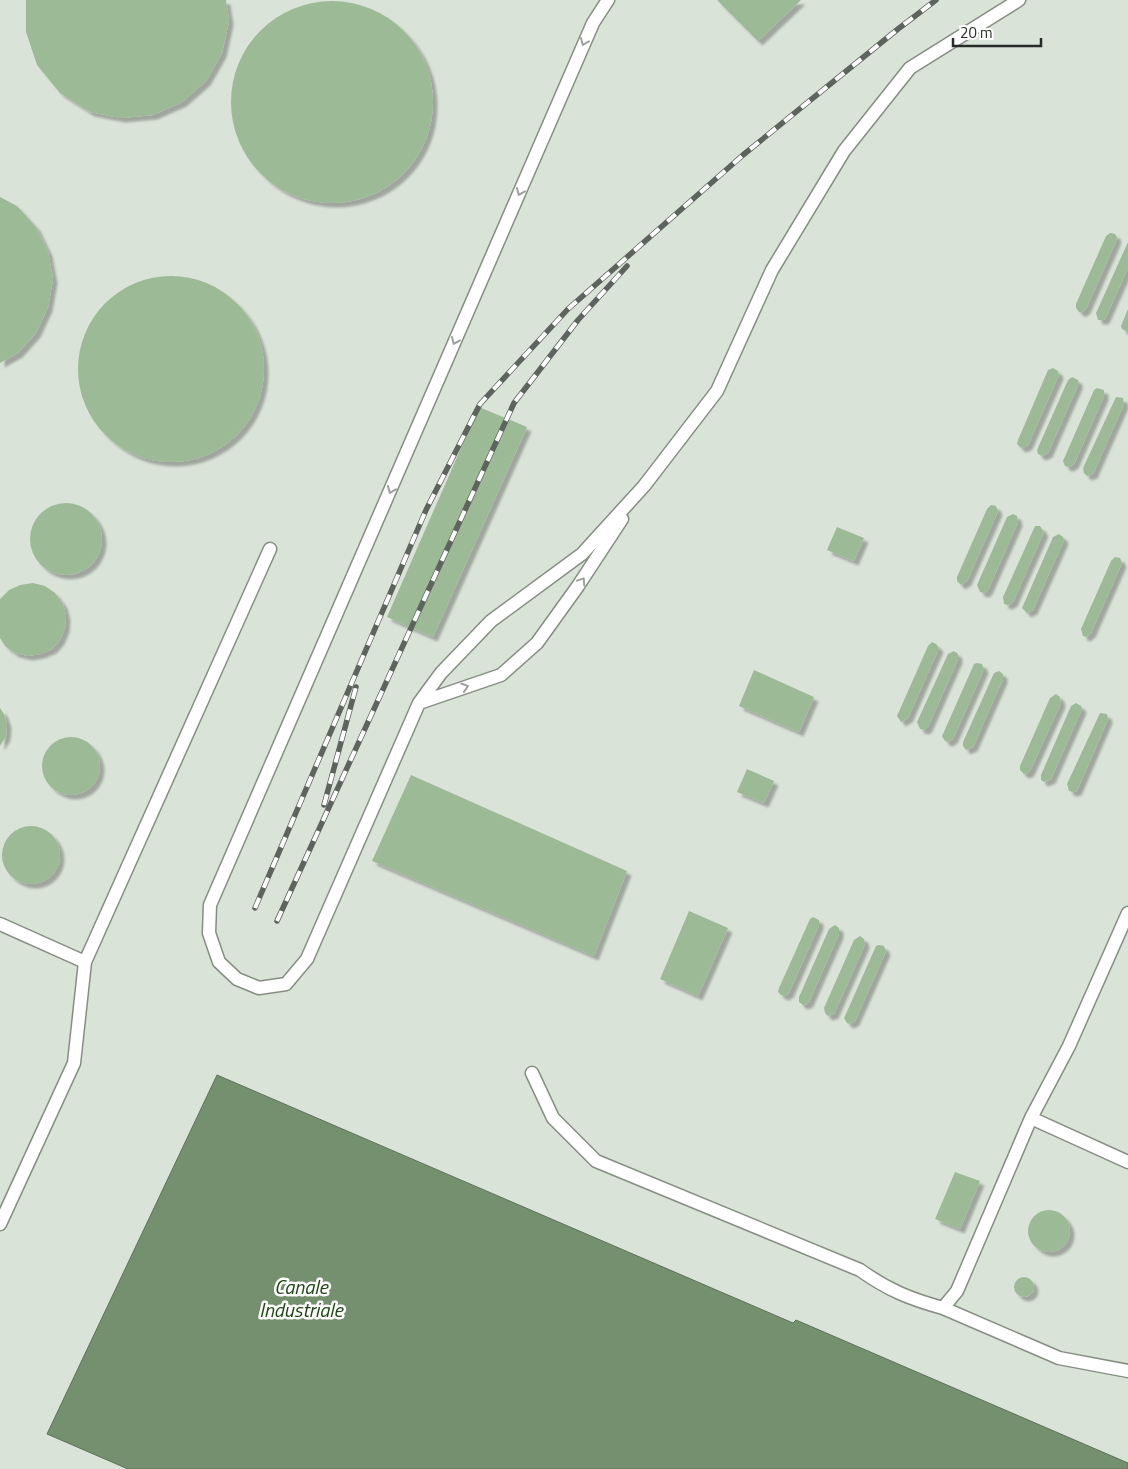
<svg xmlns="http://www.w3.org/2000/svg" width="1128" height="1469" viewBox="0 0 1128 1469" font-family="'Titillium Web',sans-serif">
	<defs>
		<filter id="shadow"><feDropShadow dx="4.5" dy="4.5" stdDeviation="1" flood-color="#0004"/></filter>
	</defs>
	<rect width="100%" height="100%" fill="#dae3d8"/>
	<path fill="#74906e" stroke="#5d7259" d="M217,1075l576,248 3,-3 332,143v6h-1000l-81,-35z"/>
	<path fill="#9dba97" filter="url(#shadow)" d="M26,0h200l3,21 -7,32 -16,28 -24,21 -29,13 -32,3 -31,-6 -30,-19 -23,-28 -11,-33z
		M717,0h84l-43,41z
		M231 102a101 101 0 1 1 202 0a101 101 0 1 1-202 0Z
		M0,197l17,9 19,21 12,25 5,27 -5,28 -12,26 -18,20 -18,10z
		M1110,233l5,1 2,3 -1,4 -30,68 -3,3h-4l-3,-4v-4l30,-68z
		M1128,242v26l-22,49 -2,3h-6l-2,-7z
		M78 369a93 93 0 1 1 186 0a93 93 0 1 1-186 0Z
		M1128,309v23l-6,-3 -1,-3z
		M1053,368l5,3 1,4 -31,70 -3,2 -4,1 -4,-4 1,-4 30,-70z
		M1072,377l6,3v5l-30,68 -6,3 -4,-2 -1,-4 31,-70z
		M1097,388l7,2v6l-30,68 -5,3 -4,-1 -2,-5 31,-71z
		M1116,397l7,1 1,6 -31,70 -6,2 -3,-3 -1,-5z
		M479,407l48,20 -94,210 -46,-20z
		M30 539a36 36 0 1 1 72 0a36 36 0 1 1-72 0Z
		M991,505l5,1 2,5 -31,70 -6,4 -4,-4v-4l30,-68z
		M1013,514l4,2 1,6 -30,68 -3,3 -5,-1 -3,-7 30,-68z
		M1035,526h5l4,6 -31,70 -5,3 -4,-1 -1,-7z
		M837,527l27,11 -10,23 -27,-11z
		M1059,534l4,3 1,3 -31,70 -6,3 -5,-5 31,-71z
		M1115,557l5,1 2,5 -31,70 -5,4 -3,-1 -2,-7 30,-68z
		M33,583l12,3 10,7 8,11 3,12 -1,12 -5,12 -8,9 -12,5 -12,2 -13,-3 -10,-7 -5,-8v-39l9,-9 11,-5z
		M932,642l4,2 3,4 -31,70 -7,4 -4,-6 31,-70z
		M954,651l4,3v5l-30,68 -3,3 -5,-1 -3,-7 31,-68z
		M977,663l5,1 2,5 -31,70 -5,3 -3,-1 -3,-5 1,-2 31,-70z
		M754,670l60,27 -15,35 -60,-26z
		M999,671l4,3v5l-30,68 -7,3 -3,-4v-4l31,-69z
		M1056,694l4,3 1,6 -31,68 -2,2 -4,1 -4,-4v-4l30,-68z
		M1076,703l5,3 1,3 -31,70 -7,3 -3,-2v-5l30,-69z
		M0,708l4,6 3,10 -1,12 -6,10z
		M1100,713l7,1 1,5 -31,72 -4,1 -4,-1 -2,-7z
		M42 766a29 29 0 1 1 58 0a29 29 0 1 1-58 0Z
		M747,769l27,12 -10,22 -27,-11z
		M411,775l216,96 -33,85 -222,-95z
		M2 855a29 29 0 1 1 58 0a29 29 0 1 1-58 0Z
		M689,911l39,17 -30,68 -38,-17z
		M813,917l6,3v5l-30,68 -4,3 -4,-1 -3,-3 1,-4 31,-69z
		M835,925l4,3v6l-30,68 -2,2 -4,1 -4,-3v-5l30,-68z
		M860,936l4,3 1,5 -31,70 -6,2 -3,-3 -1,-5 30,-68z
		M879,945l5,1 2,5 -31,70 -5,3 -3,-1 -3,-5 1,-2 31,-70z
		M955,1172l25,9 -20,48 -25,-10z
		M1028 1231a21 21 0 1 1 42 0a21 21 0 1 1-42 0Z
		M1014 1287a10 10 0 1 1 20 0a10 10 0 1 1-20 0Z"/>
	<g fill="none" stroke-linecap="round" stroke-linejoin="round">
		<defs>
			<path id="lane" d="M608,0l-15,23 -383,882 -1,28 10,29 18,17 22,9 27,-4 21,-25 112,-256 22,-30 50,-52 91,-67 62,-68 73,-95 55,-121 72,-119 66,-83 109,-68
				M419,703l82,-28 36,-32 41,-57 44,-67
				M0,924l85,38
				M532,1073l21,45 43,43 264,109c28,20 50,29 83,38l14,-17 74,-173 38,-72 59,-133
				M1031,1118l97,44
				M0,1224l74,-161 11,-101 185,-413
				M943,1308l116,50 69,13"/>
		</defs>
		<use href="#lane" stroke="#868e84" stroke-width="15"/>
		<use href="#lane" stroke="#fff" stroke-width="12"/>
		<defs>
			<path id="rail" d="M324,805l32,-118
				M255,908l171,-398 54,-106 88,-95 175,-154 155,-126 38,-29
				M277,921l237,-518 64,-83 49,-54"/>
		</defs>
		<use href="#rail" stroke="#5d635d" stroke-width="5.5"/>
		<use href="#rail" stroke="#fff" stroke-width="4" stroke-dasharray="11" stroke-linecap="butt"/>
	</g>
	<defs><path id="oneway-chevron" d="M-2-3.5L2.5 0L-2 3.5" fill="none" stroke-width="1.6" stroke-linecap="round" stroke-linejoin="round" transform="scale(1.25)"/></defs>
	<g stroke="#9ea09e">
		<use href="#oneway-chevron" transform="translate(584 42) rotate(113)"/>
		<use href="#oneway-chevron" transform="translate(520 192) rotate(113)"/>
		<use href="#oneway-chevron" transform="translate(455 341) rotate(113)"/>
		<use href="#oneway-chevron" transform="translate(391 490) rotate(113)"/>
		<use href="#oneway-chevron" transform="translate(582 581) rotate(-56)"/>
		<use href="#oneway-chevron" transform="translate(465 687) rotate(-18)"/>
	</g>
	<g text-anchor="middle" stroke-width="5" stroke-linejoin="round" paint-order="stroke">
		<g font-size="20" font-style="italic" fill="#1e4615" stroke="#fff">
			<text x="301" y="1294">Canale<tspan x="301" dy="23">Industriale</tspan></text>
		</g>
	</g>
	<path d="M953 38v8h88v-8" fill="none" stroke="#272b27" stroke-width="2.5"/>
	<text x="960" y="38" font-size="15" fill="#272b27" stroke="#ffffff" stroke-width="4" paint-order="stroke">20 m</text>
</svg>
